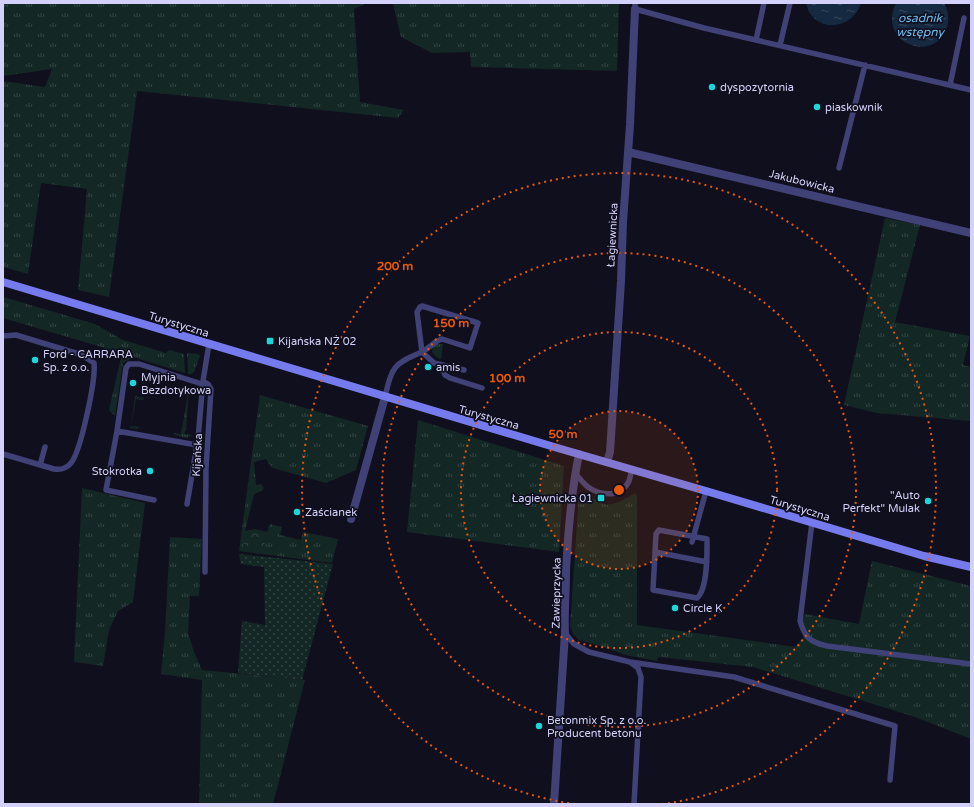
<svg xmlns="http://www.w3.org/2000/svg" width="974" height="807" viewBox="0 0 974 807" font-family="'Varela Round',sans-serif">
	<defs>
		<pattern id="grass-tufts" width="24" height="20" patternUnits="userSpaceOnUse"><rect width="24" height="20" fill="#132724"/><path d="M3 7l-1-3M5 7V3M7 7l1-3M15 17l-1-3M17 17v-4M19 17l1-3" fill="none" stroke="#344545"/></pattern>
		<pattern id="park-crowns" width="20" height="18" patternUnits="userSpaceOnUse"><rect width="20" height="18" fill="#132724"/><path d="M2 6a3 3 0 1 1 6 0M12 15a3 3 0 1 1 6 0" fill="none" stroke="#344545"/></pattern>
		<pattern id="garden-dots" width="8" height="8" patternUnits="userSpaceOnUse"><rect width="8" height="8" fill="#132724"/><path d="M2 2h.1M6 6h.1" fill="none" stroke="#344545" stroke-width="1.8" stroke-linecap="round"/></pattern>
		<pattern id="water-ripples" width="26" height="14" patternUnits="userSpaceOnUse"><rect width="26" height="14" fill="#152941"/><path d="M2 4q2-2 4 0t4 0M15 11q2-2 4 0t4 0" fill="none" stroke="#36475d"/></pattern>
	</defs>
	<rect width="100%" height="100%" fill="#100f1e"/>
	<path fill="url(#grass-tufts)" d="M3,3h364l-13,6 6,93 44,8 -6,8 -261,-27 -28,206 -31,-7 9,-101 -46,-6 -13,91 -25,-7v-186l42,6 7,-18 -49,7z
		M393,3h226l-2,68 -146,-4 -1,-15 -38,1 -31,-16z
		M885,218l35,7 -25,97 75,14 -7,29 8,2v54l-94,-8 -33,-8z
		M3,297l92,27 28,16 43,13 3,-3 15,4 1,19 -52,-16 -10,6 -8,53 -6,-6 13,-57 -119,-35z
		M437,344h6l-2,15 -5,-2 -4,-5 1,-5z
		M187,353l11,1 2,2 -6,16 -3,2h-3z
		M189,388l-3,43h-1l-1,3 9,1 -6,3 -13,-3v-2l7,1z
		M260,395l108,31 -12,44 -30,13 -53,-15 -4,-4 -3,-5 -12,3 2,23 5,-1 3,4 -2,3 -8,3 -9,37 10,-2 12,3 3,-8 12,3 -2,8 21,5 2,-8 35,7 -6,24 -93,-12z
		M135,396l9,2 -1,2 -7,-1 -5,27 8,1 -1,2 -9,-1 2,-2z
		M418,420l146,46 -5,86 -152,-20z
		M82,488l63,15 -12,99 -15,9 -9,19 -6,36 -29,-4z
		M579,493l28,12 12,-3 16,-9 2,3v129l159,22 9,-12 -5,-14 5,-7 54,10 13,-63 99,25v153l-56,-22 -162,-50 -95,-10 -1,4 -32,-6 -21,-8 -25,-7 -6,-6 -3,-8z
		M170,537l32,2 -3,57h-9l-2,37 6,19 8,18 103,10 -32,124h-74l3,-124 -41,-6 4,-43z"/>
	<path fill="url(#park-crowns)" d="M255,530l12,3 -4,17 -20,-3 2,-15z"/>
	<path fill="url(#garden-dots)" d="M239,554l94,10 -31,116 -64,-7 4,-52 23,4 -1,-58 -23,-3z"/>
	<path fill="url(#water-ripples)" d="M806,3h55c-9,29 -49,30 -55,0z
		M896,3h48c4,7 6,16 3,24 -12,38 -71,16 -51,-24z"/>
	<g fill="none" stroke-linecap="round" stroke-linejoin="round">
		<path stroke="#404277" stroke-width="5.5" d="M635,3v6l69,19 267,62
			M756,40l8,-37
			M780,45l10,-42
			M950,85l14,-67
			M839,168l26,-103
			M3,336l13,-1 66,20 12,8c2,16 -13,88 -23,100 -5,6 -10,7 -17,6l-51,-15
			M441,365l4,10 5,3 32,10
			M385,397c7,-30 8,-33 37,-45l2,-1 13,-10 5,-2 28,9 8,-25 -56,-17 -2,1 -3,5 5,40 12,11 30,7
			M117,431l-11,59 48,10
			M197,445l-80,-14 9,-63 3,-4h10l63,20
			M40,465l5,-18
			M575,473c4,5 8,10 13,14 13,9 33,11 41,-6 1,-3 2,-8 3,-12
			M187,504l11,-65 5,-58
			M812,522l-12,99c5,16 9,21 27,25l144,18
			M659,530l48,9c0,13 1,50 -10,59l-44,-8 3,-56z
			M692,542l14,-51
			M655,552l52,10
			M205,572l1,-104 5,-79 -3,-5 -5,-3 6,-37
			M565,633l9,11 15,8 41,10 8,6 3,9 -7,127
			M630,662l104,15 161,49 -5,54"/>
		<path stroke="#404277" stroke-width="8" d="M628,152l343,81
			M607,462l3,-10 11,-171 2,-59 7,-97 5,-116
			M351,519l34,-122
			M554,804l11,-171c-1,-20 1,-41 1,-62 2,-39 5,-78 13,-117"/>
		<path stroke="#757bed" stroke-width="8" d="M3,282l558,167 145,42 218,65 47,11"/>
	</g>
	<circle cx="619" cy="490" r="79" fill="#e8590c" fill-opacity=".12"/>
	<g fill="none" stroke="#e8590c" stroke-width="2" stroke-dasharray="2 4">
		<circle cx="619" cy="490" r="79"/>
		<circle cx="619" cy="490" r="158"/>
		<circle cx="619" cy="490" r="237"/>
		<path d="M575 804A317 317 0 1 1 663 804"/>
	</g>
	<g fill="#1dd6da" stroke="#100f1e" stroke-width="1.5">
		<circle cx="712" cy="87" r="4"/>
		<circle cx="817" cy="107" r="4"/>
		<rect x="266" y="337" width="8" height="8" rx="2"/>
		<circle cx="35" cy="360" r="4"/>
		<circle cx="428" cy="367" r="4"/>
		<circle cx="133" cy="383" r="4"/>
		<circle cx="150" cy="471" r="4"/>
		<rect x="597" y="494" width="8" height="8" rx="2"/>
		<circle cx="928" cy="501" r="4"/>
		<circle cx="297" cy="512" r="4"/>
		<circle cx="675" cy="608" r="4"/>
		<circle cx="539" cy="726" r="4"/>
	</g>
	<g text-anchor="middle" stroke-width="3.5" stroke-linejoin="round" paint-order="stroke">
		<g font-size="11" fill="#d3d1f9" stroke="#100f1e" text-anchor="start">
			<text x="720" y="91">dyspozytornia</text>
			<text x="825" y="111">piaskownik</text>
			<text x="278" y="345">Kijańska NŻ 02</text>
			<text x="43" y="358">Ford - CARRARA<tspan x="43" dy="13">Sp. z o.o.</tspan></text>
			<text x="436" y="371">amis</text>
			<text x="141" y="381">Myjnia<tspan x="141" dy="13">Bezdotykowa</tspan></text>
			<text x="142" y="475" text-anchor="end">Stokrotka</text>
			<text x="920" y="499" text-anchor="end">"Auto<tspan x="920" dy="13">Perfekt" Mulak</tspan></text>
			<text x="593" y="502" text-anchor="end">Łagiewnicka 01</text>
			<text x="305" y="516">Zaścianek</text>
			<text x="683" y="612">Circle K</text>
			<text x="547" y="724">Betonmix Sp. z o.o.<tspan x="547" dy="13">Producent betonu</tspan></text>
		</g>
		<g font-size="11" fill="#d3d1f9" stroke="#100f1e">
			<text transform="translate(802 181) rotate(14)" y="4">Jakubowicka</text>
			<text transform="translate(612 235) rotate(-87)" y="4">Łagiewnicka</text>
			<text transform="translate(179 324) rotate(17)" y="4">Turystyczna</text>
			<text transform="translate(489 417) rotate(16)" y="4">Turystyczna</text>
			<text transform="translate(197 455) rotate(-87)" y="4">Kijańska</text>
			<text transform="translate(800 508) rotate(17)" y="4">Turystyczna</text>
			<text transform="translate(556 593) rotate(-89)" y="4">Zawieprzycka</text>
		</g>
		<g font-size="12" font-style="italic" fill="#6dbbec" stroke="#100f1e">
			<text x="920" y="22">osadnik<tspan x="920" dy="14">wstępny</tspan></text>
		</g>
	</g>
	<circle cx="619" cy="490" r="6" fill="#e8590c" stroke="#100f1e" stroke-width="2"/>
	<g font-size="12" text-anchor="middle" font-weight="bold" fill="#e8590c" stroke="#100f1e" stroke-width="3.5" stroke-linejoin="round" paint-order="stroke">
		<text x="395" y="270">200 m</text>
		<text x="451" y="327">150 m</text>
		<text x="507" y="382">100 m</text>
		<text x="563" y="438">50 m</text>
	</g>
	<rect width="974" height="807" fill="none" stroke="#d3d1f9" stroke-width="8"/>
</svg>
